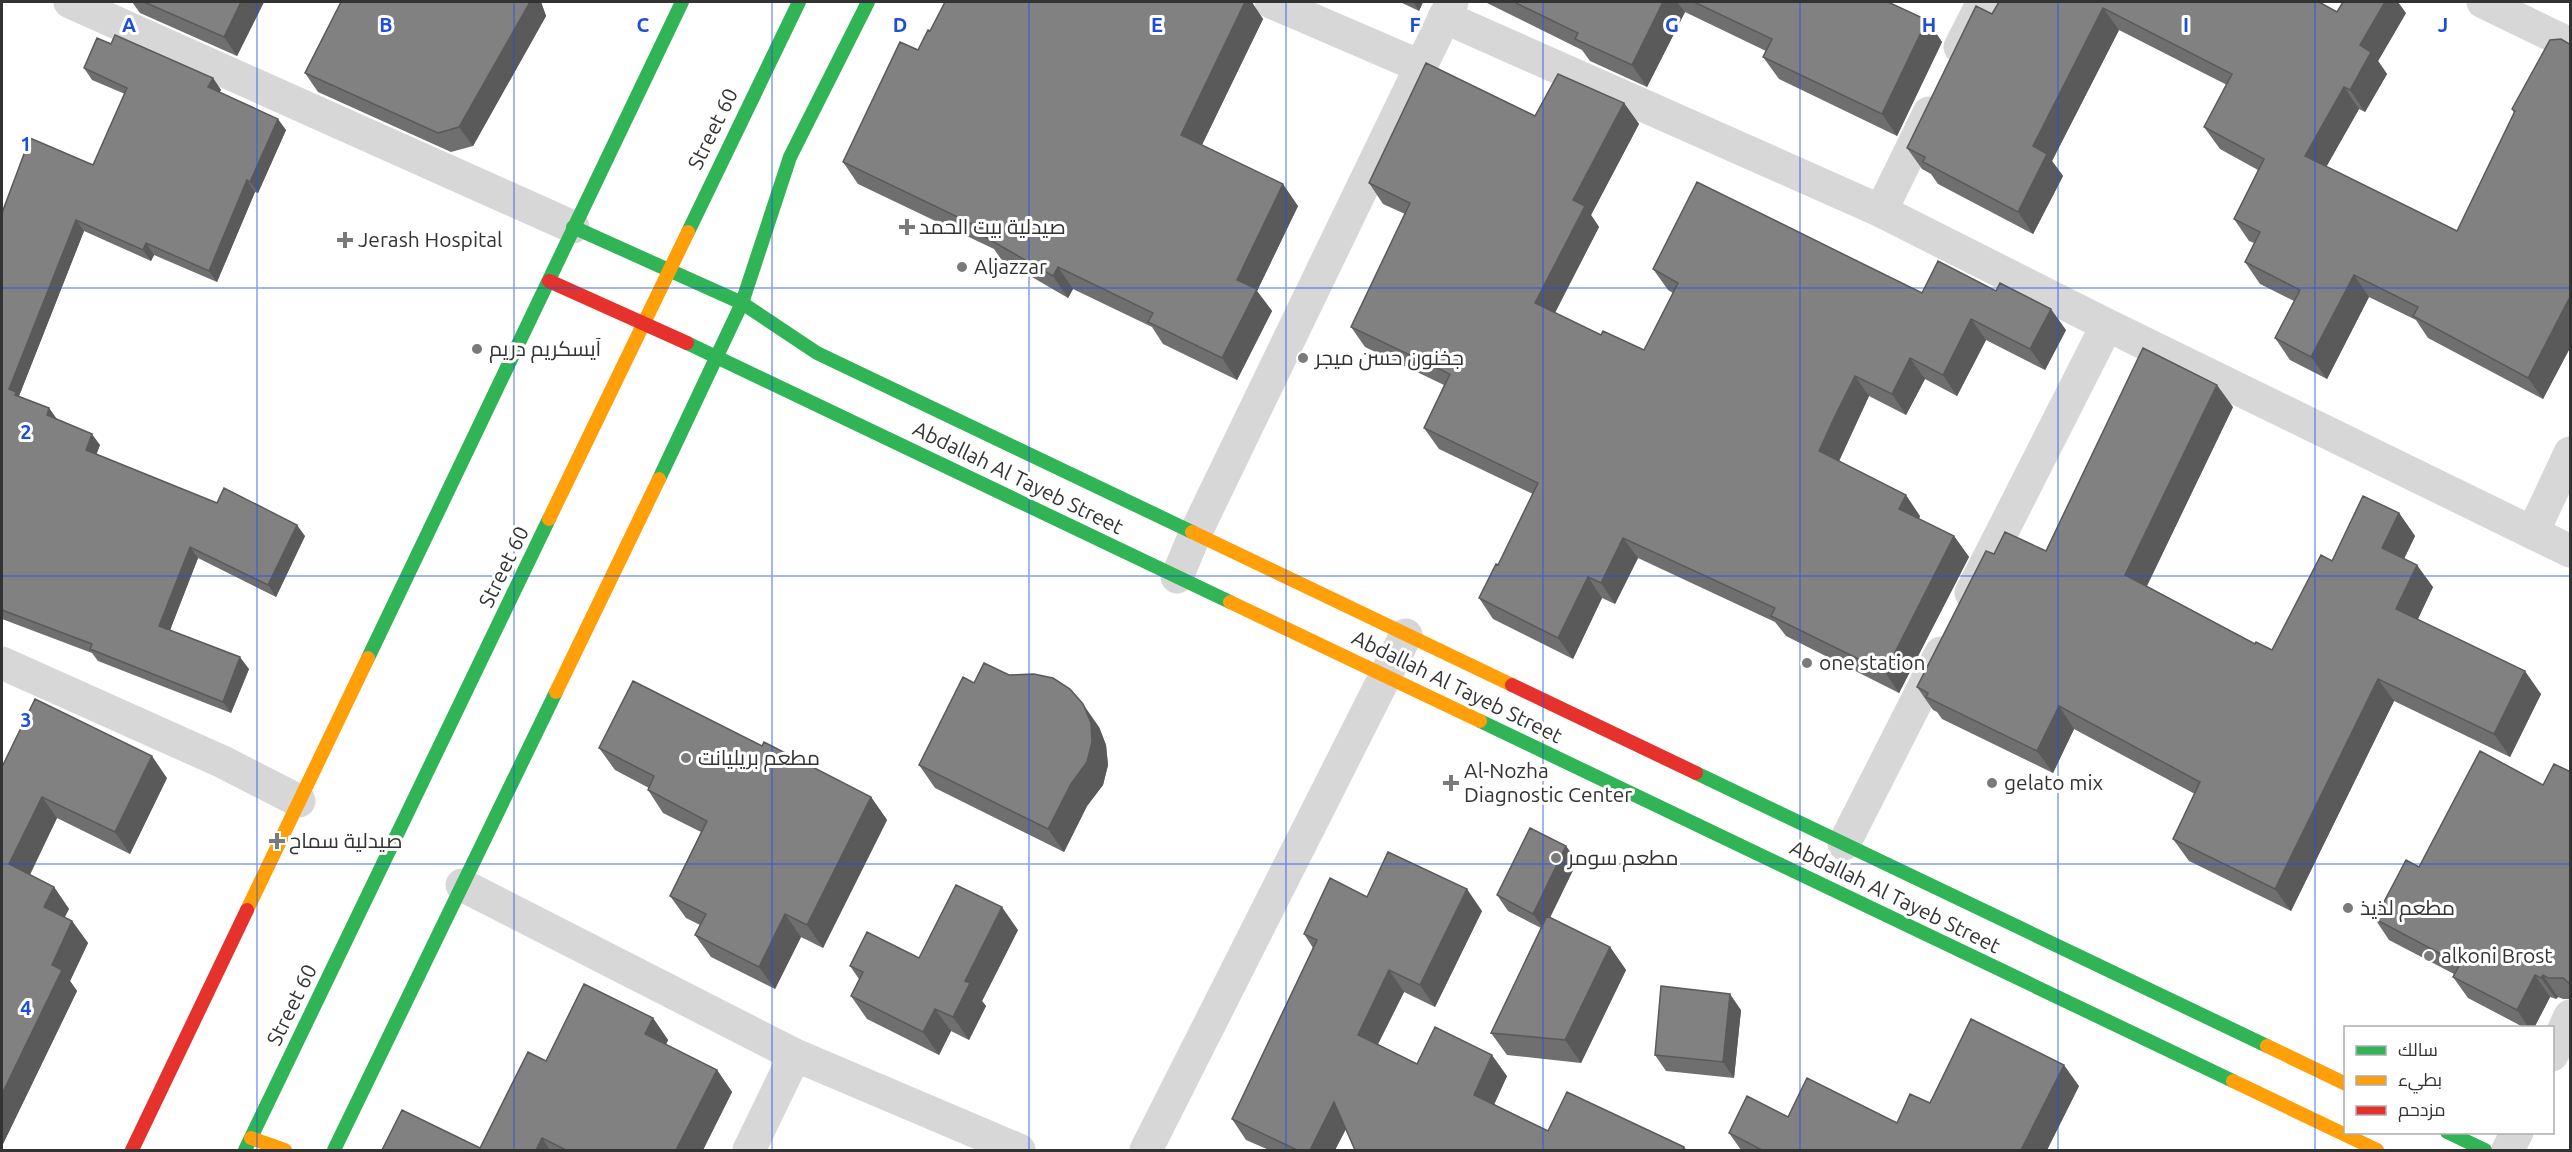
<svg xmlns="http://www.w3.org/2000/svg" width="2572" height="1152" viewBox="0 0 2572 1152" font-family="Ubuntu,Cairo,sans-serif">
	<rect width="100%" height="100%" fill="#fff"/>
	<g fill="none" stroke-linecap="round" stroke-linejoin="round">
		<path stroke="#d7d7d7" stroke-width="33" d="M70,2l503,225
			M1271,2l151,65
			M2483,2l87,42
			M1444,17l437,194 226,114 463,226
			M1960,47l23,-45
			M1881,211l48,-98
			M2533,532l37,-79
			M1177,577l18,-43 257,-532
			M1971,593l136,-268
			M2,663l221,99 76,39
			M1844,844l97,-191
			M462,885l333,170 224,95
			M2552,1055l18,-39
			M749,1150l46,-95
			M1146,1150l260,-515
			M2508,1150l9,-18"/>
		<path stroke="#30b455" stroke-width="14" d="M573,227l169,76 75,50 375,179
			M688,232l111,-230
			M687,343l543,259
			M659,479l83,-176 48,-146 78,-155
			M368,658l314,-656
			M1480,721l753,360
			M1696,773l571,273
			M2447,1132l38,18
			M245,1150l304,-631
			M334,1150l222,-458"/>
		<path stroke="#ff9f0a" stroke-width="14" d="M549,519l139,-287
			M1192,532l320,153
			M1230,602l250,119
			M556,692l103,-213
			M247,910l121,-252
			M2267,1046l79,38
			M2233,1081l144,69
			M251,1138l34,12"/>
		<path stroke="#e5322d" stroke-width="14" d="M549,281l138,62
			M1512,685l184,88
			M132,1150l115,-240"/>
	</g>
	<path fill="#6f6f6f" d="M132,2h132l-27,54 -97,-43z
		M341,2h200l5,14 -73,130 -22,6 -133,-60 -13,-19z
		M1400,2h23l-4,9z
		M1485,2h403l39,18 15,22 -45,94 -118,-57 -16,-22 3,-6 -81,-39 -38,75 -57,-26 -8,-11z
		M1999,2l407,11 -28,48 9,13 -22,38 -6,-3 -33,58 131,64 57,-118 -2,-4 59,-64v301l-28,53 -115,-61 -12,-18 -47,-23 -42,82 -37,-19 -15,-22 19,-37 -34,-17 -15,-22 9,-19 -5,-2 -15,-22 24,-49 -38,-21 -16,-22 23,-42 -108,-55 -67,131 11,15 -30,58 -95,-50 -7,-10 -9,-5 -15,-21 85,-134z
		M1253,4l10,15 -61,126 96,61 -41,85 15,20 -35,69 -74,-36 -11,-17 -79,-38 -5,9 -67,-39 -7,-10 -136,-65 -15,-22 87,-131z
		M111,44l102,34 8,12 -2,2 67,38 -28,63 -3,-1 -38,90 -63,-27 -3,6 -67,-30 -65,165 30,12 8,11 43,26 -4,9 121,49 88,33 -29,61 -78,-39 -28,72 79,39 -18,44 -133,-52 -6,-8 -90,-34v-406l91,-48 32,-71 -33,-14 -8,-12z
		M1624,103l15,21 -48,91 8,12 -44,86 46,22 43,15 29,-57 -5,-3 -15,-21 269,24 144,37 -21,40 -59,-30 -29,56 -32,-17 -19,36 -37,-19 -19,41 -11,24 81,55 -1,3 35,17 15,21 -70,136 -113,-57 -11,-14 -137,-64 -23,46 -13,-6 -29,61 -80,-40 -14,-21 19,-33 35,-71 -94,-45 -15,-21 20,-43 -79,-38 -14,-20 54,-113 -22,-10 -14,-21 166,-67z
		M2233,407l-86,179 108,58 17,6 60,-89 67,-48 16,23 -11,23 29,28 -16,33 124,74 -31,63 -116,-56 -103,210 -102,-50 -16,-22 22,-45 -121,-65 -21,44 -111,-54 -5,-7 -4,-2 -16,-23 129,-136z
		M1009,675l90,52 7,18 2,20 -5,20 -16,21 -23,46 -129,-64 -16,-23 55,-82z
		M762,746l109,51 16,23 -64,128 -22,-11 -26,52 -64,-32 -16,-22 5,-10 -14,-7 -16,-22 31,-64 -38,-19 -15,-23 1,-2 -34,-18 -16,-22z
		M2,767l165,11 -37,76 -73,-36 -27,57 24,12 15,22 -5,8 8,4 16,22 -18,38 7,10 -75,155z
		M2571,772v227h-8l-5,-2 -2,2 -6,-2 -16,31h-9l-57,-30 -15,-21 1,-3 -65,-34 -14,-21 44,-52 124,-82z
		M1566,846l11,16 -27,56 60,29 16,23 -45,93 -74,-8 -16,-22 50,-105 -33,-17 -11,-16z
		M1367,897l115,14 -47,96 -31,-15 -26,52 39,20 90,12 -13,28 54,27 136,16 3,3h-332l-9,-21 -11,21h-66l-23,-10 -14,-21 81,-171 -9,-14z
		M1018,930l-36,71 4,5 -17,34 -18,-9 -12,24 -72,-36 -16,-23 8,-17 -9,-13 69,-8z
		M1741,1010l-7,68 -68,-7 -11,-16z
		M653,1018l15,22 -2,5 51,25 15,22 -29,58h-321l98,-2 66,-87z
		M2079,1086l-32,64h-306l-12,-17 59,-16 109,6 33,-20z"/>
	<path fill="#5a5a5a" d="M241,2h23l-27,54 -13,-19z
		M530,2h11l5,14 -73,130 -14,-19z
		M1245,2h8v2l10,15 -67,138 -15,-22z
		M1413,2h10l-4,9z
		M1663,2h14l8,10 -38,75 -15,-22z
		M2385,2h13l8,11 -28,48 9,13 -22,38 -15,-22 10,-45z
		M2103,8l16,22 -67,131 11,15 -30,58 -15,-22 15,-66z
		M1927,20l15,22 -45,94 -15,-22z
		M213,78l8,12 -5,9 -8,-12z
		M2344,87l15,22 -39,69 -15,-22z
		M1624,103l15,21 -48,91 8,12 -50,97 -14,-21 38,-103z
		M278,119l8,11 -28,63 -8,-11z
		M247,180l8,12 -38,90 -8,-11z
		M1283,184l15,22 -41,85 15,20 -35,69 -15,-22 15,-78z
		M76,220l8,11 -65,165 5,8 -15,-15z
		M146,243l8,12 -3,6 -8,-11z
		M1058,267l15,22 -5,9 -15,-22z
		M2354,275l15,22 -42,82 -16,-22z
		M2571,295v51l-28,53 -15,-21z
		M2051,309l15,21 -21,40 -15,-21z
		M1971,319l15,21 -29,56 -14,-21z
		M1910,358l15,21 -19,36 -14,-21z
		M1855,376l14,20 -35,76 -15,-21z
		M2217,385l16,22 -92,191 -16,-23z
		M49,408l8,12 -10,-5z
		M92,434l8,11 -6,16 -8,-11z
		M1906,495l14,21 -6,14 -15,-21z
		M2399,513l16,23 -17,35 -16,-23z
		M297,525l8,11 -29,61 -8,-12z
		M1954,536l15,21 -70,136 -14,-21z
		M1623,538l15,20 -23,46 -14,-21z
		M190,547l8,11 -31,80 -8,-12z
		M2417,565l16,22 -21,45 -16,-23z
		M1588,577l14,21 -29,61 -15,-21z
		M240,657l9,12 -18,44 -8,-11z
		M2525,671l16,23 -31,63 -16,-23z
		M2378,679l16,22 -103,210 -16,-22z
		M1083,704l16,23 7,18 2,20 -5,20 -16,21 -23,46 -16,-23z
		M2059,706l15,23 -21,44 -16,-22z
		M152,756l15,22 -37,76 -15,-22z
		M42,797l15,21 -33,68 -15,-22z
		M871,797l16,23 -64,128 -16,-23z
		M1566,846l11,16 -33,67 -11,-15z
		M54,887l15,22 -10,20 -15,-22z
		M1467,889l15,22 -47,96 -15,-22z
		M1002,907l16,23 -36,71 4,5 -17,34 -16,-23 12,-36z
		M785,914l16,23 -26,52 -16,-22z
		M72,921l16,22 -18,38 7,10 -75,155v-52l50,-129z
		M1610,947l16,23 -45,93 -16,-23z
		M1389,970l15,22 -32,64 -14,-21z
		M2535,975l15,22 -16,31h-5l-12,-18z
		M2543,975l15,22 -2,2 -15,-21z
		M1730,994l11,16 -7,68 -11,-16z
		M935,1009l16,22 -12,24 -16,-23z
		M653,1018l15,22 -8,16 -15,-22z
		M1492,1055l15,21 -18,40 -15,-21z
		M2064,1065l15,21 -32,64h-26z
		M717,1070l15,22 -29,58h-27z
		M1334,1102l15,21 -14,27h-25z
		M542,1138l8,12h-14z"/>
	<path fill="#818181" stroke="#5a5a5a" stroke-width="1.5" d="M144,2h97l-17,35z
		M341,2h189l-71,125 -21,6 -133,-60z
		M945,2h300l-64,133 102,49 -46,96 20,9 -35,69 -74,-36 5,-9 -95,-46 -5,9 -68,-39 4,-5 -146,-70 57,-120 18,8 10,-20 2,1z
		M1514,2h149l-31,63 -57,-26 3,-6z
		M1694,2h194l39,18 -45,94 -119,-57 9,-18z
		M1999,2h320l18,10 6,-10h42l-25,43 11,7 -21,38 -6,-3 -39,69 152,75 58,-120 -3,-2 38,-69 11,-1 10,6v250l-43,83 -115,-62 5,-9 -64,-32 -43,82 -36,-19 25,-48 -55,-28 15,-30 -26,-13 30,-60 -60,-32 28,-53 -129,-66 -70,138 14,8 -29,58 -95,-50 2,-5 -18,-9 69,-142 16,8z
		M115,35l98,43 -5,9 70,32 -28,63 -3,-2 -38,91 -63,-28 -3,7 -67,-30 -67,169 7,3 -1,3 34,13 -2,7 45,19 -6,16 131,53 7,-15 73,37 -29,60 -78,-38 -31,79 81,31 -17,45 -133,-53 2,-5 -90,-34v-397l28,-75 63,27 34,-77 -43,-20 13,-30 14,6z
		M1426,63l109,53 23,-42 66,29 -51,97 12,6 -50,97 66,32 2,-4 41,19 34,-67 -25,-14 44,-87 225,111 16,-32 58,30 4,-8 51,26 -21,40 -59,-30 -28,56 -33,-17 -18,36 -37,-18 -20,40 -16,35 87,44 -7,14 55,27 -69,136 -114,-56 4,-8 -152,-70 -22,45 -13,-6 -30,61 -79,-40 17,-34 2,1 40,-82 -114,-55 26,-54 -99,-47 59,-124 -41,-20z
		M2143,348l74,37 -92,190 130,69 1,-2 16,8 49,-95 11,6 31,-65 36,17 -17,35 35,17 -21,44 129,62 -31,63 -116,-55 -103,210 -102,-50 27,-57 -141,-76 -22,45 -111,-54 2,-4 -11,-6 69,-136 8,3 11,-22 41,19z
		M984,663l25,12 25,-1 19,4 17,11 13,15 8,19 1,19 -5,20 -16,22 -23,45 -129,-64 44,-88 11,6z
		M633,681l129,65 2,-4 107,55 -64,128 -22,-11 -26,53 -64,-32 11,-21 -36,-18 37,-75 -59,-31 6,-14 -55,-28z
		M35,699l117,57 -37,76 -73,-35 -33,67 45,23 -10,20 28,14 -20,44 10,5 -60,124v-327z
		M2480,751l63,34 11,-21 17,8v213l-8,-7h-15l-5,-3 -2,3 -6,-3 -18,35 -64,-33 7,-13 -85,-45 31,-59 13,7z
		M1530,828l36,18 -33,68 -36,-19z
		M1388,852l79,37 -47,96 -31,-15 -31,65 59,29 18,-37 57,28 -18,40 74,36 19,-39 117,55 -1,3h-328l-21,-48 -24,48h-13l-65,-31 85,-179 -13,-6 26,-56 37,19z
		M956,885l46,22 -37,74 5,2 -17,34 -18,-8 -12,23 -72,-36 12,-24 -13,-6 17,-34 52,26z
		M1547,916l63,31 -45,93 -74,-7z
		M584,984l69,34 -8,16 72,36 -41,80h-110l-24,-12 -6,12h-154l20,-40 78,38 48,-96 18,9z
		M1661,986l69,8 -7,68 -68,-7z
		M1971,1019l93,46 -43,85h-259l-33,-17 18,-37 41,21 19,-39 90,45 13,-29 20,9z"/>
	<path fill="none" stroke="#1d4ed8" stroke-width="1.5" stroke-opacity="0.55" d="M257,2v1148M514,2v1148M772,2v1148M1029,2v1148M1286,2v1148M1543,2v1148M1800,2v1148M2058,2v1148M2315,2v1148M2,288h2568M2,576h2568M2,864h2568"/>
	<g fill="#7a7a7a" stroke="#fff" stroke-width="2">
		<path d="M904 218h6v6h6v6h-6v6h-6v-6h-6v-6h6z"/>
		<path d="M342 231h6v6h6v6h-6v6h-6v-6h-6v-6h6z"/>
		<circle cx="962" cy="267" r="6"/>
		<circle cx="477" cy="349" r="6"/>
		<circle cx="1303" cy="358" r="6"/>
		<circle cx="1807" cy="663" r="6"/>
		<circle cx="686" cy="758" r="6"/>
		<path d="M1448 774h6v6h6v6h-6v6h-6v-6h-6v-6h6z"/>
		<circle cx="1992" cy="783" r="6"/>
		<path d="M274 832h6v6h6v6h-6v6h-6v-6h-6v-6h6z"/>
		<circle cx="1556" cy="858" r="6"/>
		<circle cx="2348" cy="908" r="6"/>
		<circle cx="2429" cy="956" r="6"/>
	</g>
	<g text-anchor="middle" stroke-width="6" stroke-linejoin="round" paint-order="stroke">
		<g font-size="21" fill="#333" stroke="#fff">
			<text transform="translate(713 129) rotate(-64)" y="7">Street 60</text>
			<text transform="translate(1018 478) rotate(26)" y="7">Abdallah Al Tayeb Street</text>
			<text transform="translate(504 567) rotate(-64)" y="7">Street 60</text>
			<text transform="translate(1457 687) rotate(26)" y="7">Abdallah Al Tayeb Street</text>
			<text transform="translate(1895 897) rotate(26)" y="7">Abdallah Al Tayeb Street</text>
			<text transform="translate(292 1005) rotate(-64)" y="7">Street 60</text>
		</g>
		<g font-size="21" fill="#333" stroke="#fff" text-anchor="start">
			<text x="919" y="234">صيدلية بيت الحمد</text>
			<text x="358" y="247">Jerash Hospital</text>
			<text x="974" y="274">Aljazzar</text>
			<text x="489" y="356">آيسكريم دريم</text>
			<text x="1315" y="365">جخنون حسن ميجر</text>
			<text x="1819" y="670">one station</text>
			<text x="698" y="765">مطعم بريليانت</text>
			<text x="1464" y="778">Al-Nozha<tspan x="1464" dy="24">Diagnostic Center</tspan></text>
			<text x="2004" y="790">gelato mix</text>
			<text x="289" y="848">صيدلية سماح</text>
			<text x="1568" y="865">مطعم سومر</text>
			<text x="2360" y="915">مطعم لذيذ</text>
			<text x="2441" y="963">alkoni Brost</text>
		</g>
	</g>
	<g font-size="20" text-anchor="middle" font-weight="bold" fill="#1d4ed8" stroke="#fff" stroke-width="6" stroke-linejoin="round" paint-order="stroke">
		<text x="129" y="32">A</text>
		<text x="386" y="32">B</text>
		<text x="643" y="32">C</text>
		<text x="900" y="32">D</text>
		<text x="1157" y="32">E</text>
		<text x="1415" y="32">F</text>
		<text x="1672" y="32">G</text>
		<text x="1929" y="32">H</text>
		<text x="2186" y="32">I</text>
		<text x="2443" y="32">J</text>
		<text x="26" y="151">1</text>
		<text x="26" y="439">2</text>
		<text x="26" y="727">3</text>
		<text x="26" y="1015">4</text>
	</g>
	<rect width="2572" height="1152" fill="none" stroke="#333333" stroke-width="6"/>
	<rect x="2344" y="1026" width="210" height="108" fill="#ffffff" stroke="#adadad" stroke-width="1.5"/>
	<rect x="2356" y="1046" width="30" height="9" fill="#30b455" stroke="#adadad" stroke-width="1.5"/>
	<text x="2398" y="1056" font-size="18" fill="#333333">سالك</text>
	<rect x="2356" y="1076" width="30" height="9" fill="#ff9f0a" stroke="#adadad" stroke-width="1.5"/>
	<text x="2398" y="1086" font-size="18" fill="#333333">بطيء</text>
	<rect x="2356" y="1106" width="30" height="9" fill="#e5322d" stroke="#adadad" stroke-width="1.5"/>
	<text x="2398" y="1116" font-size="18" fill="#333333">مزدحم</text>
</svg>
